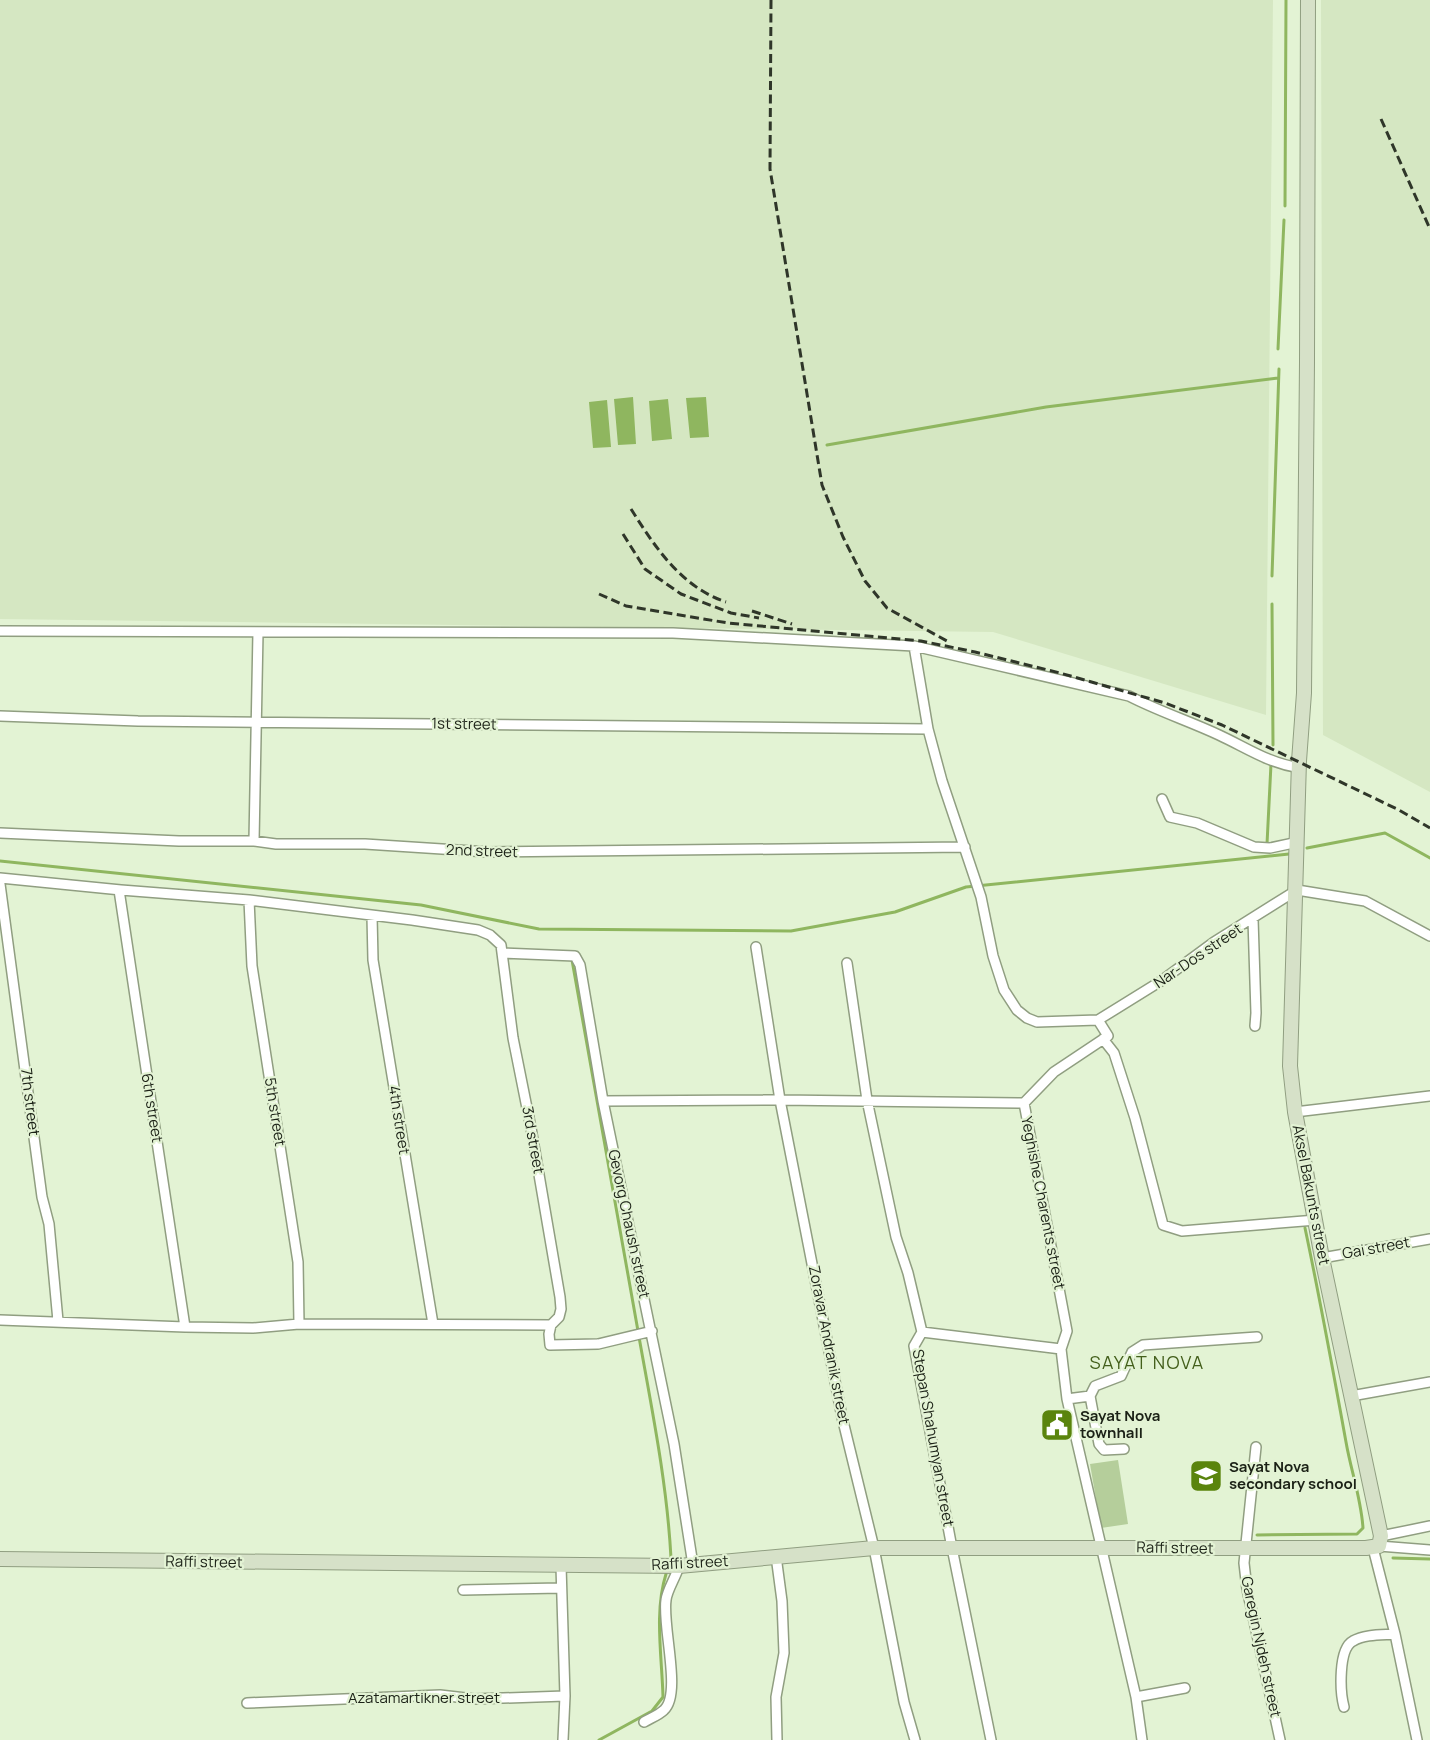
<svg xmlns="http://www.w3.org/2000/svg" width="1430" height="1740" viewBox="0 0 1430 1740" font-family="Manrope,sans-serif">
	<rect width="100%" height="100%" fill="#e3f3d4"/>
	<path fill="#d5e7c2" d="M0,0h1273l-7,715 -273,-83 -993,-13z
		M1321,0h109v792l-107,-57z"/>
	<path fill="#b5ce9b" d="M1118,1460l10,64 -27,4 -11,-64z"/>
	<path fill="#8fb65f" d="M633,397l3,47 -18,1 -4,-46z
		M706,397l3,40 -19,1 -4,-40z
		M668,399l4,40 -20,2 -3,-40z
		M607,400l4,47 -18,1 -4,-46z"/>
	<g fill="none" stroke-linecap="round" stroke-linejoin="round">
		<path stroke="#8fb65f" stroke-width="3" d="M1285,206l1,-206
			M1278,349l6,-129
			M827,445l219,-38 232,-29
			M1272,576l7,-207
			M1272,604l1,141
			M1267,844l4,-80
			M1307,848l78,-15 45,25
			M0,861l421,44 118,24 252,2 104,-19 71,-25 323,-33
			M572,960l66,371
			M639,1337c13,73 28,146 32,221
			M1257,1535l100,-1 6,-6c-2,-30 -12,-57 -17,-86 -13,-72 -26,-143 -41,-214
			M1393,1558l37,1
			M599,1740l53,-29 11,-14c-1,-40 -9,-85 3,-123"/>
		<defs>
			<path id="minor" d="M0,631l673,2 241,13 215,50c29,15 60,25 90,39 28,13 49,28 81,33
				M914,646l14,83 14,52 39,116 12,59 11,34 13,20 10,8 10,4 61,-2 63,-39 53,-39 83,-52 68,11 65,35
				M0,716l138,5 790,8
				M1162,799l8,18 27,6 57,24 16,1 28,-6
				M0,833l179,8h75l22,3h89l123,8 477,-5
				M254,841l4,-209
				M0,878l121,12 128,10 163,20 66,10 12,5 11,10 12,93 18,90 29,169 1,12 -2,8 -8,8 -2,9 1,11 48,-1 54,-13
				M0,884l42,313 7,27 9,97
				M119,890l66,437
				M249,900l3,66 46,296 1,62
				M372,916l1,44 60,364
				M1253,919l3,94 -1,13
				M756,947l24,153 62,317 32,131 30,154 11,38
				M502,953l73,3 5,9 23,136 71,343 19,121
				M847,963l20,137 29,137 12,36 14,59 -8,14 38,202 39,192
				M1103,1039l11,14 21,65 28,107 19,6 134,-11
				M603,1101l177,-1 244,3
				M1024,1103l43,228 -6,18 6,50 69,298 6,43
				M1024,1103l30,-31 54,-36 -10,-16
				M1295,1112l135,-16
				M1322,1258l108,-19
				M0,1320l185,7 68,1 46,-4 252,1
				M922,1332l139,17
				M1090,1396l9,48 5,6 20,-1
				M1351,1396l79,-14
				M1067,1399l23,-3 5,-10 26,-10 11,-24 11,-7 114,-8
				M1256,1447l-12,116 3,26 33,151
				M1381,1536l49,-10
				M1379,1546l51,4
				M1373,1548l22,86 22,106
				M776,1556l6,45 2,52 -8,44 1,43
				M561,1566l4,130 -2,44
				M463,1590l98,-2
				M1136,1697l49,-9
				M247,1703l193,-8 34,4 91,-3
				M1344,1707c-4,-15 -6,-58 9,-66 12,-7 29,-6 42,-7
				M644,1722c7,-4 15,-7 20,-12 18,-16 -2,-84 2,-110 1,-10 10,-23 13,-34"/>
			<path id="secondary" d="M0,1559l679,7 195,-18h492l13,-2 2,-10 -59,-278 -27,-146 -5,-46 9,-305 5,-68 3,-331 1,-362"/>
		</defs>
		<use href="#minor" stroke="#909e81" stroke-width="12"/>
		<use href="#secondary" stroke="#909e81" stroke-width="16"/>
		<use href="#minor" stroke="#fff" stroke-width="9"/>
		<use href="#secondary" stroke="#d6e1c8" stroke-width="14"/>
		<path stroke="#2f3629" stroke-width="3" stroke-dasharray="9 4.5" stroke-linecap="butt" d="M771,0l-1,169 52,316 21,52 22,44 22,27 60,33
			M1381,119l49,110
			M631,509c24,38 50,78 95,93
			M623,534l22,35 36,25 50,19 28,5
			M599,594l27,12 102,17 193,18 54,11 85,21 105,30 57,22 177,85 31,18
			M752,611l40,13"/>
	</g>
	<defs>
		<symbol id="civic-square" viewBox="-11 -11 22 22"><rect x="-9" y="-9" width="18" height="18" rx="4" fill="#5a840d" stroke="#e3f3d4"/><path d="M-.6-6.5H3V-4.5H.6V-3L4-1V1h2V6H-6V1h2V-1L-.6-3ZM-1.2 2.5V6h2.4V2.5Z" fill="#fff"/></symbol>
		<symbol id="school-square" viewBox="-11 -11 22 22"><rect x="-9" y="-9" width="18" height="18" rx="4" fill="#5a840d" stroke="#e3f3d4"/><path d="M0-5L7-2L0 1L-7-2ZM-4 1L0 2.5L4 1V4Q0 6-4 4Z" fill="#fff"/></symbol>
	</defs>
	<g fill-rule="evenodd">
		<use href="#civic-square" x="1038" y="1406" width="38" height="38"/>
		<use href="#school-square" x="1187" y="1457" width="38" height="38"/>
	</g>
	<g text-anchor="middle" stroke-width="4.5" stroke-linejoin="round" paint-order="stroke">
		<g font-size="15" fill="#1b2116" stroke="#e3f3d4">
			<text transform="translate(464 724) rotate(1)" y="5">1st street</text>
			<text transform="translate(482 851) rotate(2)" y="5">2nd street</text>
			<text transform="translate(1198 956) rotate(-34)" y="5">Nar-Dos street</text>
			<text transform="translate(30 1102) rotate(83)" y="5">7th street</text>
			<text transform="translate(152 1108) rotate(81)" y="5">6th street</text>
			<text transform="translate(275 1112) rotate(81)" y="5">5th street</text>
			<text transform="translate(399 1120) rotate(81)" y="5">4th street</text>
			<text transform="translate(533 1140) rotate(80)" y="5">3rd street</text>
			<text transform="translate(1311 1195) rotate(79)" y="5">Aksel Bakunts street</text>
			<text transform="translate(1043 1203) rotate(79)" y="5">Yeghishe Charents street</text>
			<text transform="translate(629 1224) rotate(78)" y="5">Gevorg Chaush street</text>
			<text transform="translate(1376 1248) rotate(-10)" y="5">Gai street</text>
			<text transform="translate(829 1345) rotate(79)" y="5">Zoravar Andranik street</text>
			<text transform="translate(933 1438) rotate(80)" y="5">Stepan Shahumyan street</text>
			<text transform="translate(1175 1548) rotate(1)" y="5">Raffi street</text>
			<text transform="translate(204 1562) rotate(1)" y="5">Raffi street</text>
			<text transform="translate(690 1563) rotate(-3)" y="5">Raffi street</text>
			<text transform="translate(1261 1647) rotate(78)" y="5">Garegin Njdeh street</text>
			<text x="424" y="1703">Azatamartikner street</text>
		</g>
		<g font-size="15" font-weight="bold" fill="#1b2116" stroke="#e3f3d4" text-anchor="start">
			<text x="1080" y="1421">Sayat Nova<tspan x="1080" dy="17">townhall</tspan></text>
			<text x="1229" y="1472">Sayat Nova<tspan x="1229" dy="17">secondary school</tspan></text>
		</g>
		<g font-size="18" letter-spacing="1.5" fill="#435f1b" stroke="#e3f3d4">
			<text x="1147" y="1369">SAYAT NOVA</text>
		</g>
	</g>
</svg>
